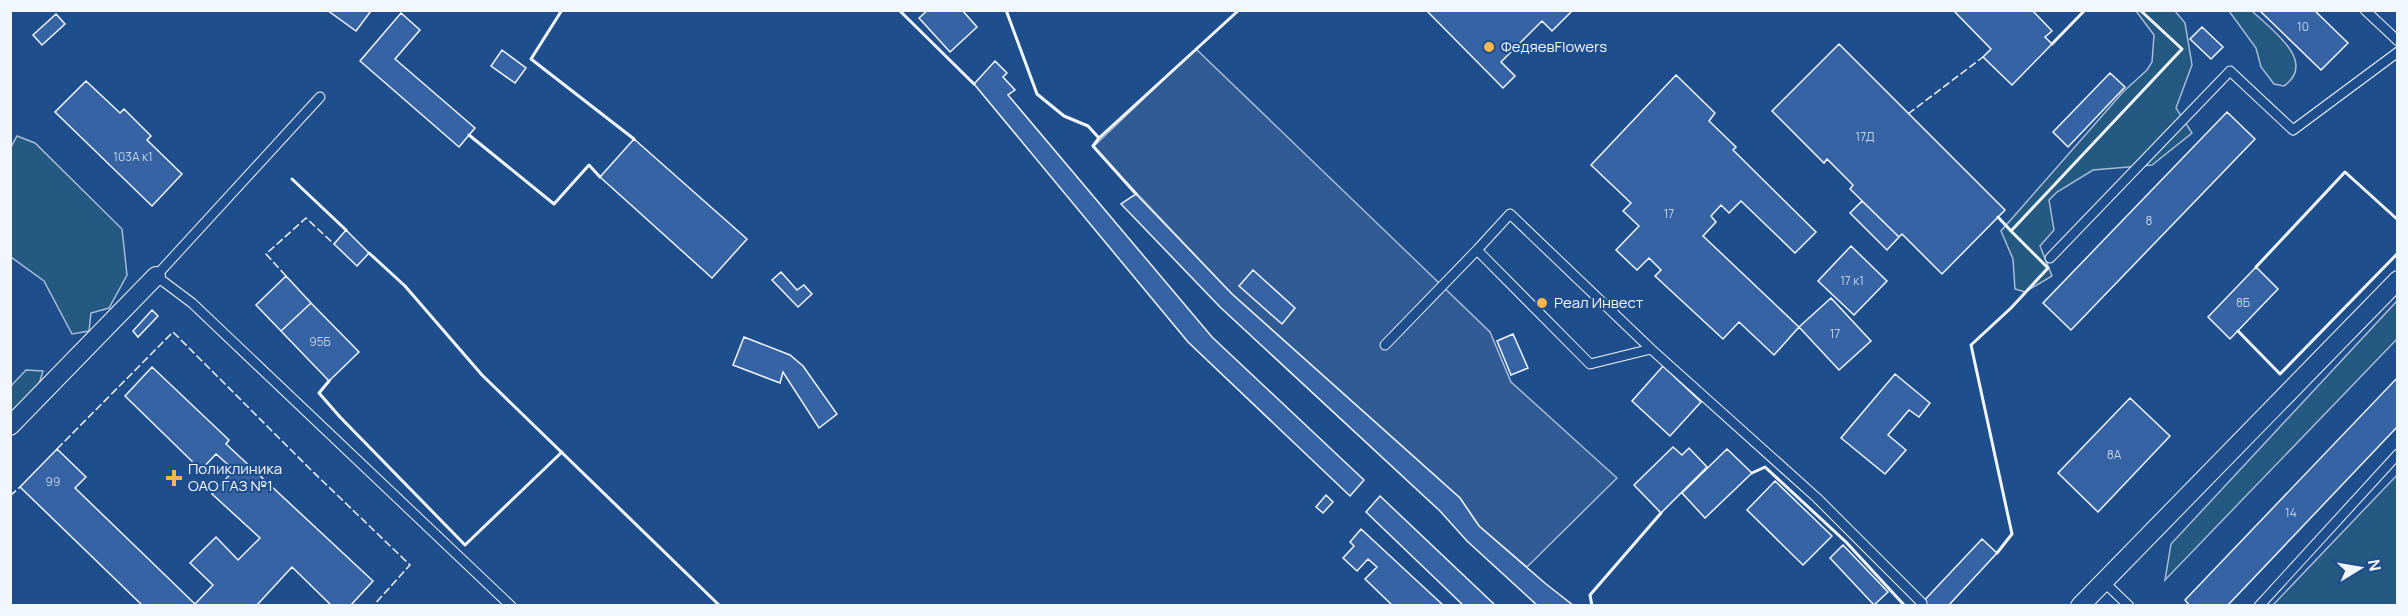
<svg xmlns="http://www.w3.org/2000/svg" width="2408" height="616" viewBox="0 0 2408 616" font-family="Manrope,sans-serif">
	<rect width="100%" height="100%" fill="#1f4e8c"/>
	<path fill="#245a82" stroke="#a8bbd7" stroke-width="1.5" d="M2136,11h39l10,12 7,42 -16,43 16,25 -40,32 -59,5 -36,22 -8,8 5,30 -14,16 12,30 -27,16 -10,-3 -2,-30 -12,-28 122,-139 24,-22 5,-8 2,-27z
		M2229,11h23c19,18 66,51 32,75l-10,-2 -13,-17 -5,-19z
		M17,136l18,7 87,86 5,46 -18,33 -18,5 -2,18 -17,3 -28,-53 -33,-24v-110z
		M2397,301v38l-232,241 6,-36z
		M26,370l17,1 -6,20 -26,23 -1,-27z
		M2397,475v130h-124z"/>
	<path fill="#305b95" stroke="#a8bbd7" stroke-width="1.5" d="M1196,49l294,283 21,50 106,96 -90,89 -48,-41 -19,-28 -228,-204 -139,-147z"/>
	<path fill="#3563a3" stroke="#f2f6ff" stroke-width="1.5" d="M327,10h44v1l-15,20z
		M928,10h34l15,17 -27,25 -31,-34z
		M1426,10h147l-21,21 -10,-10 -41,41 14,14 -12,12z
		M1953,10h79l20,21 -7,6 7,7 -40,41 -29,-28 8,-8z
		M2259,10h55l34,33 -27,27z
		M401,13l19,17 -25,29 80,69 -16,19 -99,-86z
		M56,14l9,10 -23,21 -9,-10z
		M2202,27l21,20 -12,12 -21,-20z
		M1839,44l166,166 -63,64 -40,-40 -3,3 -49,-48 3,-4 -26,-26 -3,4 -52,-52z
		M502,50l24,18 -11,15 -24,-17z
		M995,61l12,12 -4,4 12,13 -7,5 204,242 152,143 -14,16 -162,-154 -214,-258z
		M2110,73l15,14 -57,60 -15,-15z
		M1676,75l39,38 -6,8 27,26 -3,3 83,82 -21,21 -54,-52 -12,12 -8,-8 -10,11 5,6 -13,14 96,91 -25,28 -35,-33 -16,17 -68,-63 6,-6 -12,-12 -12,12 -21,-20 23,-24 -16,-15 8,-8 -40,-38z
		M86,81l34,32 4,-4 27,27 -4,4 35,34 -30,32 -97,-94z
		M2227,112l28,27 -184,191 -28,-27z
		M634,139l113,100 -35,39 -112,-101z
		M1136,194l96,100 228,204 19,28 67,58 28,22h-36l-71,-65 -27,-30 -220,-204 -99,-103z
		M1862,201l37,36 -12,13 -37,-37z
		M346,230l23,23 -12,13 -23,-22z
		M1851,246l36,35 -33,34 -36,-34z
		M2256,267l22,22 -48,50 -22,-22z
		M1253,270l42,38 -13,16 -43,-38z
		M781,272l16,18 7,-5 8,9 -14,13 -26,-27z
		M286,276l25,27 -30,28 -25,-26z
		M1831,298l40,43 -32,29 -40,-43z
		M311,303l48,49 -30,29 -48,-50z
		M152,310l6,6 -20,21 -5,-6z
		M1513,334l15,34 -17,7 -14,-34z
		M744,337l46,18 13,11 34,48 -18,14 -36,-56 -3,11 -47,-18z
		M1663,366l38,36 -31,34 -38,-35z
		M152,367l77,73 -3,4 147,137 -23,25h-18l-40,-39 -36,39h-113l-123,-119 37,-38 29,28 -11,11 120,116 18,-19 -23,-22 26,-26 22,23 22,-22 -48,-44 22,-24 -18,-16 -15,16 -76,-74z
		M1895,374l35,29 -11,14 -10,-7 -21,25 18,15 -21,24 -44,-36z
		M2398,377v49l-171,180h-37l-5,-6z
		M2130,398l40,38 -72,76 -40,-39z
		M1673,447l9,8 7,-7 18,19 -46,46 -27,-28z
		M1727,449l25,24 -47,45 -23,-25z
		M1775,481l57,55 -29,29 -56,-55z
		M1326,495l7,7 -10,11 -7,-6z
		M1380,496l116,110h-32l-98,-94z
		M1361,529l83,77h-51l-28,-27 12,-12 -9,-8 -11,12 -14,-13 11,-12 -4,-4z
		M1982,539l15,14 -49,53h-29z
		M1843,545l45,47 -14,13 -44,-47z"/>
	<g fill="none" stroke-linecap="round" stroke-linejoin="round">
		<defs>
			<path id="service" d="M2365,10l33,31
				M320,97l-164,179 36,27 319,303
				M2050,258l180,-187 63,59 105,-78
				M1385,345l92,-95
				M1651,349l-61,15 -113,-114 33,-36 141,135 166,149 105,105
				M2104,582l25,24
				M2259,606l139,-152"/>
			<path id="minor" d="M10,426l146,-150
				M2080,606l318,-326"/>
		</defs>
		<use href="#service" stroke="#f2f6ff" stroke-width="11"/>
		<use href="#minor" stroke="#f2f6ff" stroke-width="20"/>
		<use href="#service" stroke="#1f4e8c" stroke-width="9"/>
		<use href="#minor" stroke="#1f4e8c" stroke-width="18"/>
		<path stroke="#f2f6ff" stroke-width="1.5" stroke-dasharray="8 3" stroke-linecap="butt" d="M1908,114l75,-57
			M286,276l-20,-22 40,-36 28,26
			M57,449l116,-117 136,136 101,97 -37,41
			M10,496l10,-9"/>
		<path stroke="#f2f6ff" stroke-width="3" d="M562,10l-31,49 103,80
			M899,10l75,74
			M1006,10l31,84 27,22 24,10 11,12
			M2052,44l33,-34
			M469,135l85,69 35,-39 11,12
			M292,179l54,51
			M1136,194l-43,-48 6,-8 140,-128
			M1998,217l13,14
			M369,253l36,33 77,89 238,231
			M2256,267l89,-95 53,48
			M2238,331l42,43 118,-121
			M329,381l-10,12 21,24 125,128 97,-93
			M1752,473l13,-6 81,75 59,64
			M1997,553l15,-19 -41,-189 40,-37 37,-40 -37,-37 171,-182 -42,-39
			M1592,606l-2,-11 71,-82"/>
	</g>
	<g fill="#ffb74d" stroke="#1f4e8c" stroke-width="2">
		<circle cx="1489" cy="47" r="6"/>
		<circle cx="1542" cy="303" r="6"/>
		<path d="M171 469h6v6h6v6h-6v6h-6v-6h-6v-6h6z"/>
	</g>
	<g text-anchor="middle" stroke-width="4.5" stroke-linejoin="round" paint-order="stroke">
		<g font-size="12" fill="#c3d1e8">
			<text x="2303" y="31">10</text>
			<text x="1865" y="141">17Д</text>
			<text x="133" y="161">103А к1</text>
			<text x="1669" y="218">17</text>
			<text x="2149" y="225">8</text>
			<text x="1852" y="285">17 к1</text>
			<text x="2243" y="307">8Б</text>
			<text x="1835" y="338">17</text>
			<text x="320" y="346">95Б</text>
			<text x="2114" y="459">8А</text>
			<text x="53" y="486">99</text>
			<text x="2291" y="517">14</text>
		</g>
		<g font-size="15" fill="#f2f6ff" stroke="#1f4e8c" text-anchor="start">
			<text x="1501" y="52">ФедяевFlowers</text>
			<text x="1554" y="308">Реал Инвест</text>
			<text x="188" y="474">Поликлиника<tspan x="188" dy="17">ОАО ГАЗ №1</tspan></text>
		</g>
	</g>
	<rect width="2408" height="616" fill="none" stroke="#f2f6ff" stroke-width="24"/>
	<g transform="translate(2360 568) rotate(79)" stroke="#1f4e8c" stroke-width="4.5" paint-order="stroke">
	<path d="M0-4.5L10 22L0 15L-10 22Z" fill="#f2f6ff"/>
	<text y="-9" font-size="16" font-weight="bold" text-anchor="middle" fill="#f2f6ff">N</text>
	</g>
</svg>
